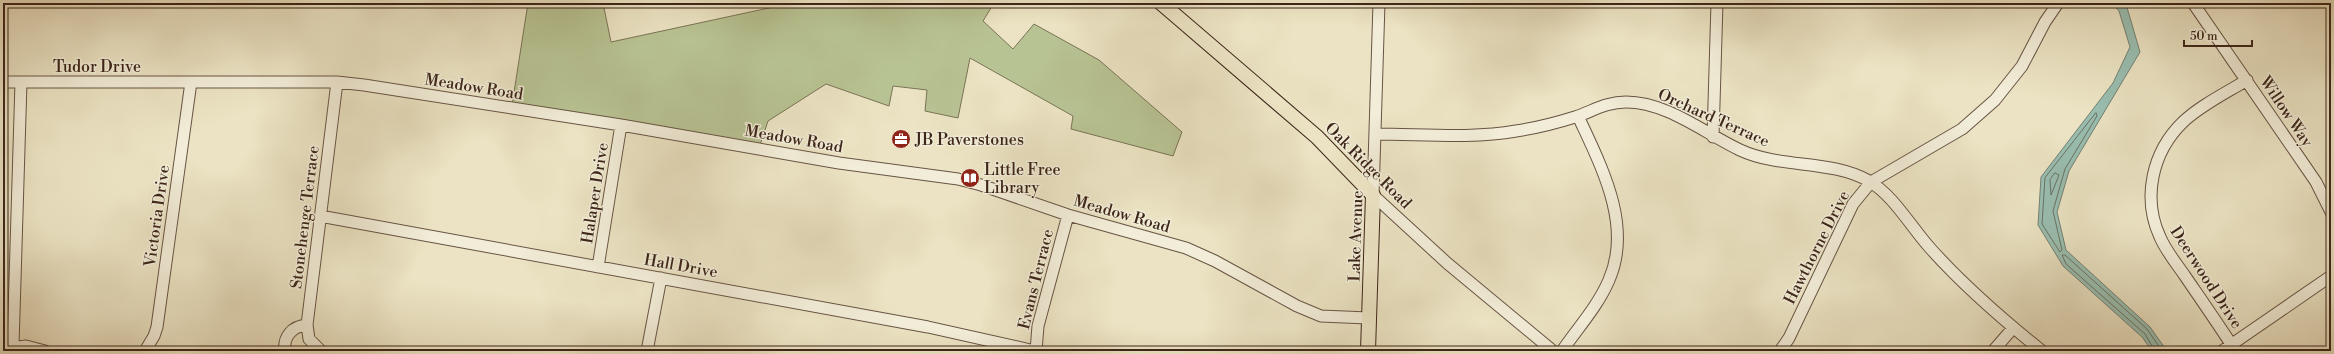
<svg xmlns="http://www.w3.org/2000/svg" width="2334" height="354" viewBox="0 0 2334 354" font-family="'Libre Bodoni',serif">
	<rect width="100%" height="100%" fill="#ebe3c3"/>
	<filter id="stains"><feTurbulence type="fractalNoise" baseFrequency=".005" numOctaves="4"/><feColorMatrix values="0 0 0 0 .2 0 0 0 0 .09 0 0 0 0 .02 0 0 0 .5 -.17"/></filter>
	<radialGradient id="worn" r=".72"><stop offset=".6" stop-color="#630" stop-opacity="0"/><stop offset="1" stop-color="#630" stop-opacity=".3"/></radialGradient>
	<path fill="#b8c393" stroke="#7a7456" d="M528,3h75l8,39 181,-39h202l-11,18 30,28 21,-25 65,36 83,72 -9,24 -102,-27 2,-13 -103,-58 -12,60 -33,-7 2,-21 -34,-4 -4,20 -63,-22 -58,37 -9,27 -247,-43z"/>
	<path fill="#99beb0" stroke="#748174" d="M2111,3l15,1 14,48 -71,119 -12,41 9,38 84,77 17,24h-15l-10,-14 -79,-71 -25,-41 3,-48 72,-94 17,-36 -11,-36z"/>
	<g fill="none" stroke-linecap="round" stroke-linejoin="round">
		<path stroke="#6a7264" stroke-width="1" d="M2096,113l1,3 -32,53 -12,42 9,39 -2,2 -18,-28 3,-46z
			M2055,173l4,2 -8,20 -1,-15z
			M2155,351l-10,-17 -79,-70 -4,-9h3l82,74 15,22"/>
		<defs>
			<path id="minor" d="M1379,3l-6,192 74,68 106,88
				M2193,3l123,179 15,30
				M3,82h334l27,3 257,40 218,38 119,16 23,6 87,30 118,33 29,13 82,45 24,10 47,2
				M1376,134c45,0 96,5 140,-3 20,-3 40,-8 59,-14 18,-6 31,-15 51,-15 41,0 78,31 114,48 41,19 90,9 129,31 25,15 42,46 61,67 34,38 72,71 112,103
				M1713,137l4,-134
				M320,216l608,111 107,24
				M598,267l23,-142
				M2231,344c-15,-23 -31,-46 -46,-68 -9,-13 -19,-25 -25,-39 -18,-39 -8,-85 23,-115 18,-17 43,-29 64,-42
				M13,346l8,-264
				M3,349l23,-3 19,5
				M145,351l9,-15 3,-9 34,-245
				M285,351c-2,-14 7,-25 22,-26
				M321,351l-12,-12 -2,-14 30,-243
				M647,351l14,-73
				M1036,351l2,-25 30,-111
				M1562,351c15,-22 36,-45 47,-71 24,-55 -8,-114 -31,-164
				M1780,351l9,-13 64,-134 18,-22 91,-53 33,-29 27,-34 23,-44 13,-19
				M1993,351l20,-23
				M2222,351l109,-75"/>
			<path id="major" d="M1161,3l156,134 56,58 -5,156"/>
		</defs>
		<use href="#minor" stroke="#685444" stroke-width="13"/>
		<use href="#major" stroke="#3c2519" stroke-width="16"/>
		<use href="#minor" stroke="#f2edd8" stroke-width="11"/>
		<use href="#major" stroke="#ebe3c3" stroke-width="14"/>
	</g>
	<defs>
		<symbol id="office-disc" viewBox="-11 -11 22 22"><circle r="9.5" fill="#8f2418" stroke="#f2edd8"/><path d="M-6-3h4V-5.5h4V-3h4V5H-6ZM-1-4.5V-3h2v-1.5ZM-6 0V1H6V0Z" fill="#fff"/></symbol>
		<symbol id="library-disc" viewBox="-11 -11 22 22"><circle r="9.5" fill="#8f2418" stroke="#f2edd8"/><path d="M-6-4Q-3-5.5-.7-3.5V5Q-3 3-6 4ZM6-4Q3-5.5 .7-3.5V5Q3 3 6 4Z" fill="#fff"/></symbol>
	</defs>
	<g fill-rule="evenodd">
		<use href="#office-disc" x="890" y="128" width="22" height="22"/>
		<use href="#library-disc" x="959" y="167" width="22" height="22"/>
	</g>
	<g text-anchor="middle" stroke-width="3" stroke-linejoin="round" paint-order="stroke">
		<g font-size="16" fill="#3c2519" stroke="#f2edd8">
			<text x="97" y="72">Tudor Drive</text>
			<text transform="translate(474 86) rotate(9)" y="6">Meadow Road</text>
			<text transform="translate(2287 111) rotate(56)" y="6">Willow Way</text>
			<text transform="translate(1714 117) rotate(24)" y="6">Orchard Terrace</text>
			<text transform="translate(794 138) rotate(10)" y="6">Meadow Road</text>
			<text transform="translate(1369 165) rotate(45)" y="6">Oak Ridge Road</text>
			<text transform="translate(594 193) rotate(-81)" y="6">Halaper Drive</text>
			<text transform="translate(1122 213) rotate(16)" y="6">Meadow Road</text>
			<text transform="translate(156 216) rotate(-82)" y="6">Victoria Drive</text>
			<text transform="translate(304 217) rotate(-83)" y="6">Stonehenge Terrace</text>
			<text transform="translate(1355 236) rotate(-88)" y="6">Lake Avenue</text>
			<text transform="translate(1816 247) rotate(-63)" y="6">Hawthorne Drive</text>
			<text transform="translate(681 265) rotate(10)" y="6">Hall Drive</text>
			<text transform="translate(2207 277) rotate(57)" y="6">Deerwood Drive</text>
			<text transform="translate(1035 279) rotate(-76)" y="6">Evans Terrace</text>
		</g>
		<g font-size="16" fill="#3c2519" stroke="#f2edd8" text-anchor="start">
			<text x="915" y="145">JB Paverstones</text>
			<text x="984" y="175">Little Free<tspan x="984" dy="18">Library</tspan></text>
		</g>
	</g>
	<rect width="2334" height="354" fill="none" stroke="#ebe3c3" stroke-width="16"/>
	<rect x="4" y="4" width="2326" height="346" fill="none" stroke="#3c2519" stroke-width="2"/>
	<rect x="8" y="8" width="2318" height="338" fill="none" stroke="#3c2519"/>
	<path d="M2184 40v6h68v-6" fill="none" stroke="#3c2519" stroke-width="2"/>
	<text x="2190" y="40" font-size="12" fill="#3c2519" stroke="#f2edd8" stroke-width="3" paint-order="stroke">50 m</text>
	<rect width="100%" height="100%" filter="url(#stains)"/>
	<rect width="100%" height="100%" fill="url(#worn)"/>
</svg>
